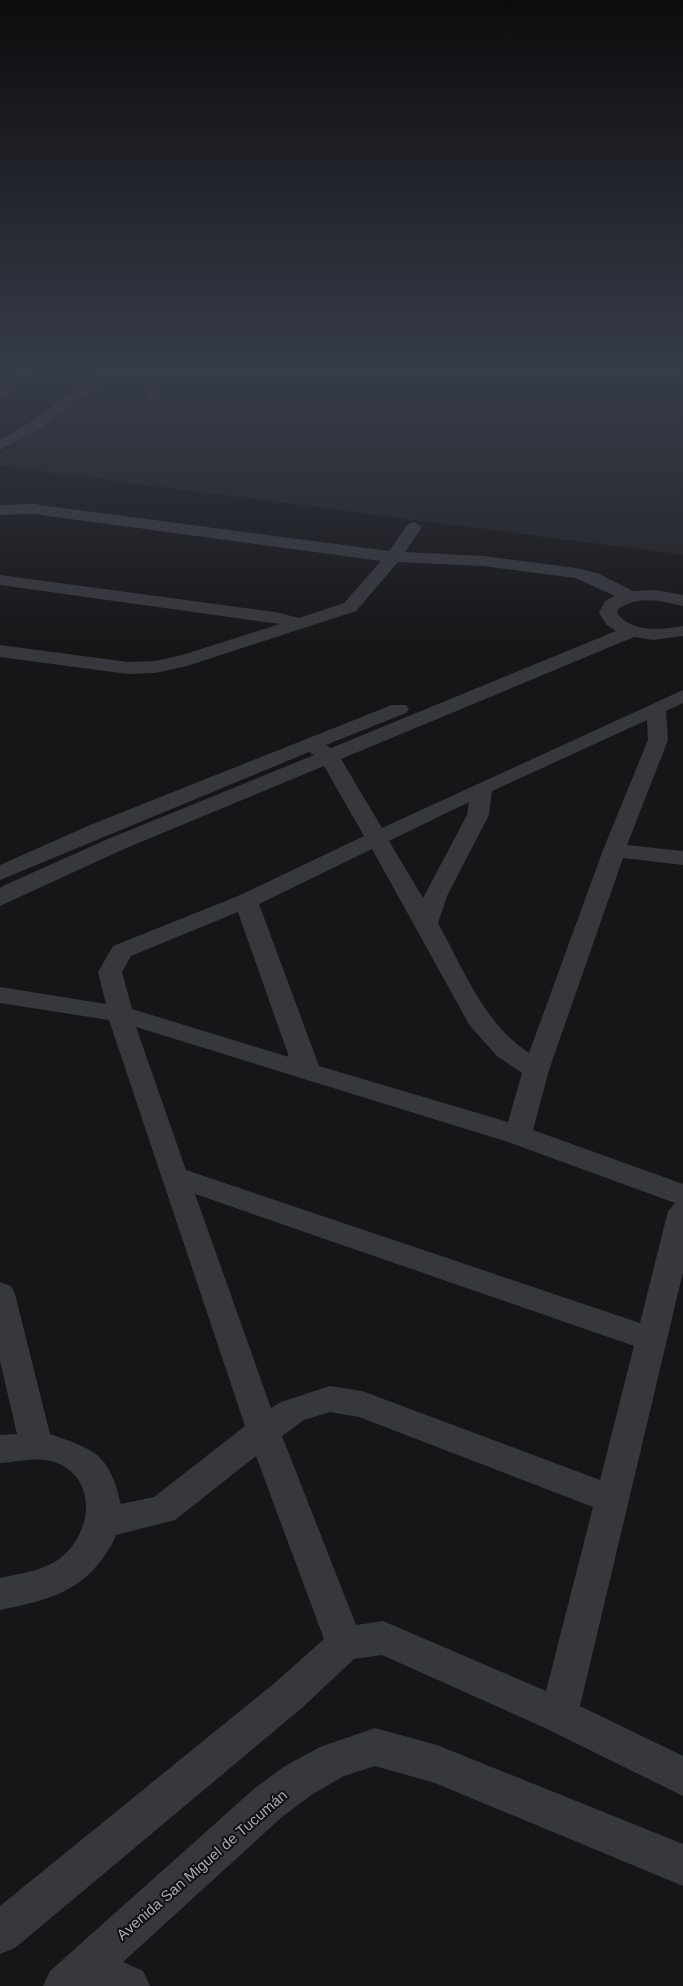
<svg xmlns="http://www.w3.org/2000/svg" width="683" height="1986" viewBox="0 0 683 1986" font-family="Arial,sans-serif">
	<rect width="100%" height="100%" fill="#161618"/>
	<path fill="#222225" d="M115,369h568v186l-683,-89v-13l65,-42 2,1z"/>
	<g fill="none" stroke-linecap="round" stroke-linejoin="round">
		<path fill="#37383d" fill-rule="evenodd" d="M152,369h6l-6,19 3,10 -3,2 -3,-2 -3,-10z"/>
		<path fill="#37383d" fill-rule="evenodd" d="M22,369h15l-32,28 -5,1v-11z
			M104,369h15l-78,59 -41,22v-10l31,-18z
			M33,504l356,47 19,-27 6,-2 8,5 -17,25 78,4 93,12 21,5 36,18 23,-1 27,5v11c-22,-5 -43,-11 -64,2l-2,5c14,20 45,17 66,13v10l-30,4 -19,-3 -293,122 41,69 301,-138v13l-17,8 2,29 -41,105 56,6v14l-60,-7 -74,212 -16,60 150,54v88l-103,434 103,50v40l-138,-68 -163,-73 -28,4 -51,48 -288,241 -15,6v-48l277,-225 47,-42 -68,-183 -81,64 -59,15c-3,8 -8,16 -13,23 -27,37 -61,43 -103,52v-32c23,-5 50,-8 67,-26 29,-30 27,-83 -21,-92 -14,-2 -32,2 -46,3v-28l17,-1 -17,-73v-79l11,4 4,8 35,140c46,16 59,20 71,70l33,-7 91,-71 -136,-406 -109,-17v-16l106,17 -8,-32 15,-26 125,-50 126,-60 -40,-70 -200,83 -124,57v-18l5,-3 103,-46 206,-84 -5,-3 -309,128v-15l90,-40 302,-120h14l3,4 -3,4 -80,32 5,3 285,-117 -9,-6 -8,-12 6,-12 10,-5 -40,-18 -92,-12 -85,-4 -42,49 -169,55 -32,7 -27,1 -128,-17v-12l128,17 27,-1 27,-6 98,-31 -280,-39v-10l275,37 24,6 45,-15 37,-42 -348,-47 -33,1v-10zM647,720l1,20 -45,110 -74,203c-45,-29 -66,-85 -91,-130l9,-27 42,-81 3,-24zM469,802l-2,13 -44,83 -34,-57zM372,849l98,177 27,30 25,17 -14,49 -189,-56 -60,-162zM238,912l51,145 -157,-48 -10,-37 9,-16zM136,1027l372,115 167,61 -7,8 -28,112 -454,-153zM195,1194l439,152 -34,134 -238,-89 -32,-5 -49,16 -10,6zM330,1412l29,5 234,90 -47,184 -163,-70 -27,4 -74,-189 22,-16z
			M375,1728l62,17 246,99v42l-248,-103 -60,-17 -31,10 -31,18 -30,22 -160,146 20,9 7,15h-107l7,-15 205,-183 30,-22 35,-19z"/>
	</g>
	<linearGradient id="sky" x2="0" y2="1"><stop stop-color="#0c0c0d"/><stop offset="0.57" stop-color="#363c48"/><stop offset="1" stop-color="#363c48" stop-opacity="0"/></linearGradient>
	<rect width="683" height="647" fill="url(#sky)"/>
	<g text-anchor="middle" stroke-width="4" stroke-linejoin="round" paint-order="stroke">
		<g font-size="15" fill="#a8adb8" stroke="#111113">
			<text transform="translate(202 1865) rotate(-41)" y="5">Avenida San Miguel de Tucumán</text>
		</g>
	</g>
</svg>
